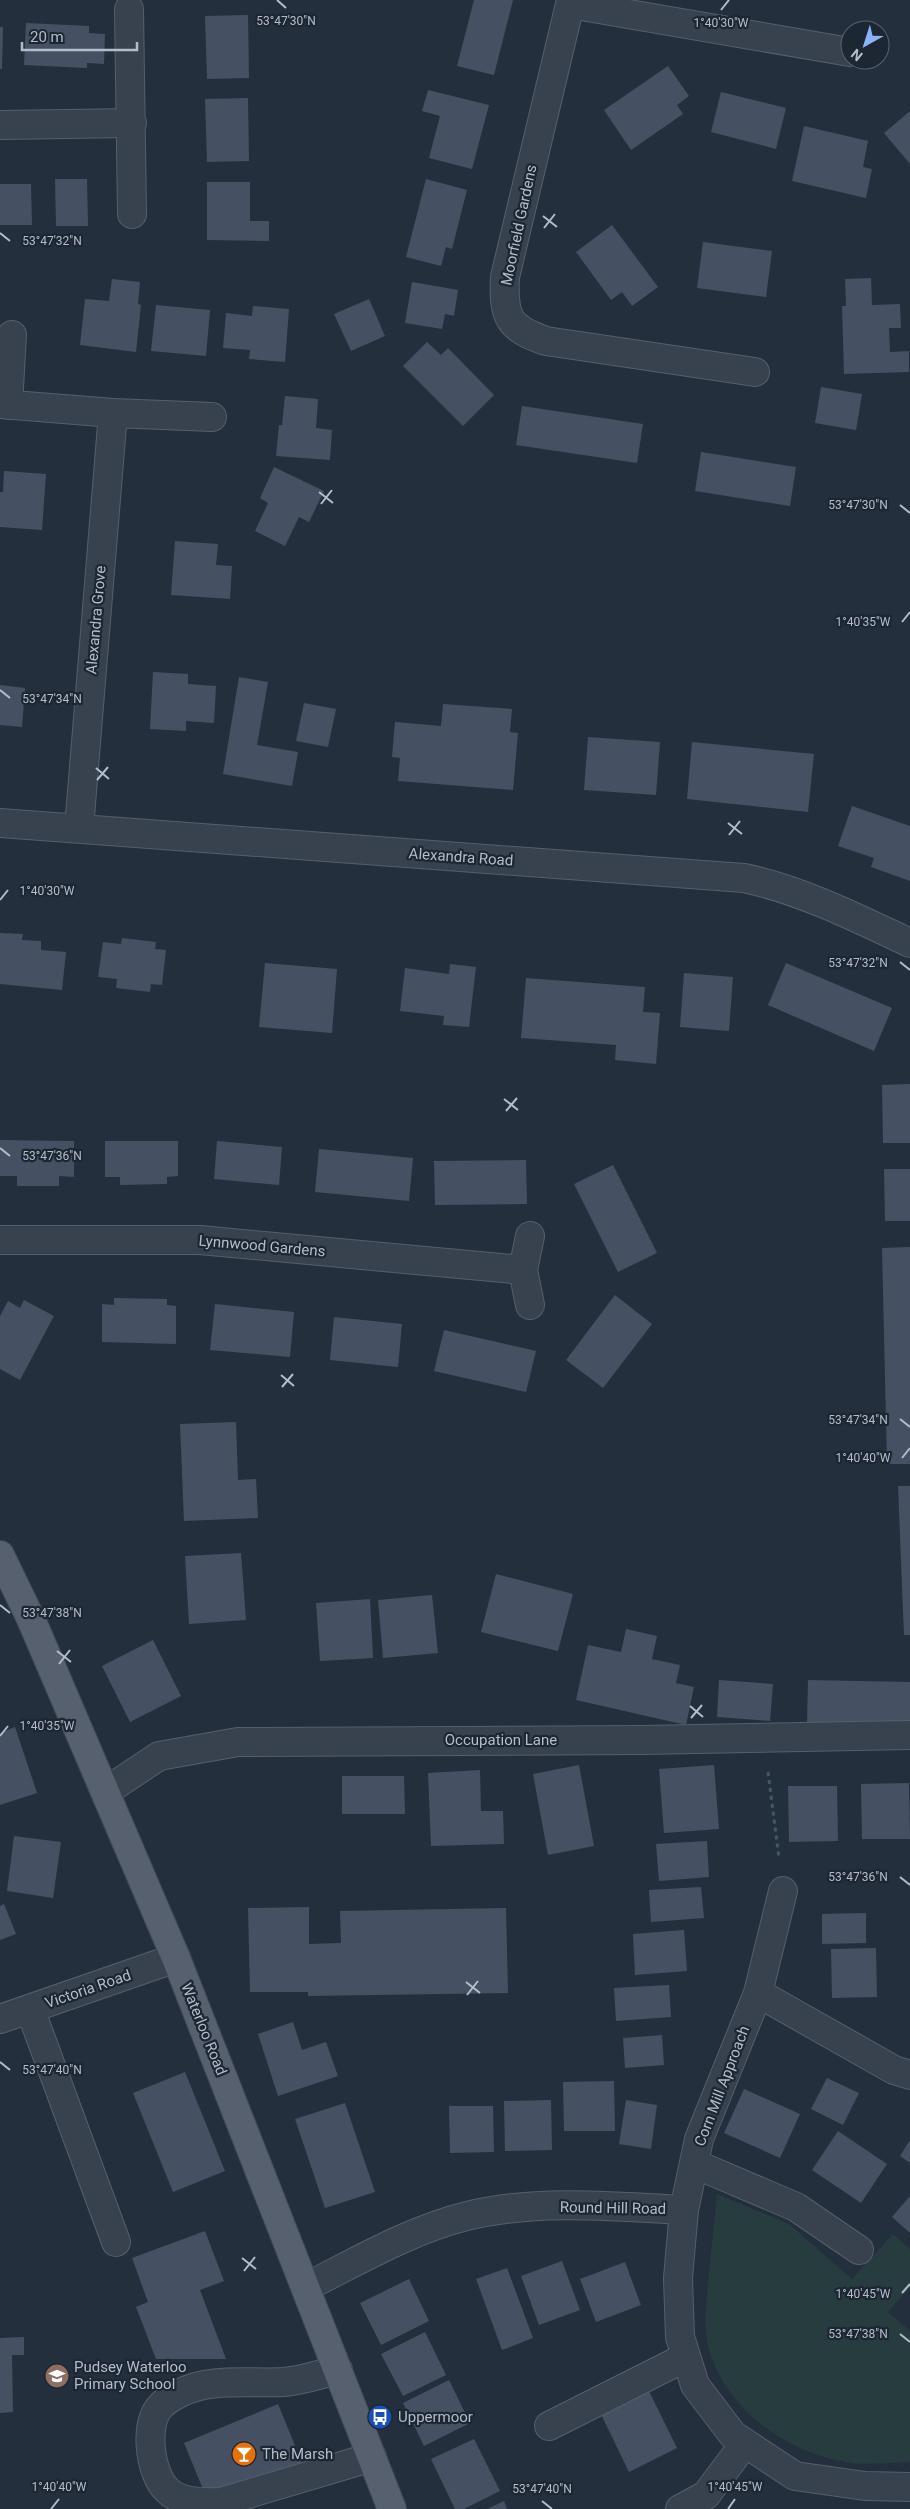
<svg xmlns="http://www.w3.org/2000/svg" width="910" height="2509" viewBox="0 0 910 2509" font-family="Roboto,sans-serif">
	<rect width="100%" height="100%" fill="#242f3e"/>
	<path fill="#263c3f" d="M717,2194l72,30 63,55 41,-45 17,15v38l-22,25 22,19v131c-20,0 -45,4 -65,0 -60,-11 -122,-54 -137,-117 -5,-23 -1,-48 1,-72 3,-26 5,-53 8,-79z"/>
	<path fill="#455162" d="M474,0h39l-19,75 -37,-9z
		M248,15l1,63 -42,1 -2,-63z
		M26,23l63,3v7l16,1 -1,30 -17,-1v5l-63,-3z
		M0,27h3l-1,42h-2z
		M668,66l21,30 -12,9 6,9 -52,36 -27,-40z
		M428,90l61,15 -17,64 -43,-11 11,-42 -18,-5z
		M721,92l65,16 -10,41 -65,-17z
		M248,98l1,63 -42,1 -2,-63z
		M910,111v53l-26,-31z
		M804,126l64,15 -5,26 9,2 -6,29 -74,-17z
		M55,179h32l1,47h-32z
		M426,179l41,11 -15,59 -6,-2 -5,19 -35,-9z
		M207,182h43v39h19v20l-62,-1z
		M0,184h31l1,41h-32z
		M612,225l46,62 -26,19 -10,-14 -11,8 -35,-48z
		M703,242l69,9 -6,46 -69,-9z
		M871,278l1,27 28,-1 1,24h-12l1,24 19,-1v21l-65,2 -2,-68h4l-1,-27z
		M112,279l28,3 -2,22 3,1 -5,47 -56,-7 5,-46 24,2z
		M412,282l46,8 -4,26 -9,-2 -3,15 -37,-6z
		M369,299l16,37 -34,15 -17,-37z
		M156,305l54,5 -4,46 -55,-5z
		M253,306l36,3 -4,53 -36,-3 1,-9 -27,-2 3,-35 26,3z
		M427,342l14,13 7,-7 46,47 -31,31 -60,-60z
		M821,387l41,7 -6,36 -41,-7z
		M285,396l33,3 -2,29 16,2 -2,30 -54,-4 3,-31h3z
		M522,406l121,18 -6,39 -121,-18z
		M701,452l95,15 -6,39 -95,-15z
		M274,467l50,24 -15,31 -10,-5 -14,29 -30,-15 13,-28 -8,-5z
		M4,471l42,3 -4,56 -42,-3v-35h3z
		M175,541l43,3 -2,21 16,1 -2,33 -59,-4z
		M153,672l35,2v10l28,2 -2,37 -28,-2v10l-36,-2z
		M239,677l29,5 -11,63 41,7 -6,34 -69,-12z
		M0,685l25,3 -3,39 -22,-2z
		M304,703l32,6 -8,38 -32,-6z
		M443,704l69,5 -2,23 8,1 -5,57 -115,-9 2,-23 -8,-1 3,-35 46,4z
		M588,737l72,5 -4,53 -72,-5z
		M692,742l122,12 -6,58 -121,-13z
		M852,806l58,20v55l-39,-14 3,-9 -36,-12z
		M0,933l23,1 -1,6 19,1v9l25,2 -4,38 -62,-6z
		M122,938l34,4 -1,7 11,1 -4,35 -11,-1 -1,8 -34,-4 1,-9 -19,-2 5,-35 18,2z
		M265,963l72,6 -5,64 -73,-6z
		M786,963l106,45 -18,43 -106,-46z
		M450,964l26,3 -7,60 -26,-2 1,-9 -44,-5 5,-43 44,6z
		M684,973l49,4 -4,54 -49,-4z
		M526,978l119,9 -2,25 17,1 -4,51 -41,-4 1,-15 -95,-7z
		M910,1084v59h-27l-1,-58z
		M0,1140l74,1v36l-15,-1v10h-42v-10h-17z
		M105,1141h73v35l-11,1v7l-47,1v-8h-15z
		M217,1141l65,6 -3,38 -65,-6z
		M319,1149l94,9 -4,43 -94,-9z
		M526,1160l1,44 -92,1 -1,-44z
		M613,1165l44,88 -39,19 -44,-88z
		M884,1169h26v52h-25z
		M910,1247v217h-23l-5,-216z
		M615,1295l37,29 -49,64 -37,-28z
		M114,1298l53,1v6l9,1v38l-74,-2v-38l12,1z
		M24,1300l30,16 -34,64 -20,-11v-53l8,-15 12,7z
		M215,1304l79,8 -4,45 -80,-7z
		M334,1317l68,7 -4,43 -68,-7z
		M444,1330l92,21 -10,41 -92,-21z
		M236,1422l2,58 18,-1 2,39 -74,3 -4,-97z
		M898,1486h12v149h-6z
		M241,1553l5,67 -57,4 -4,-68z
		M496,1574l77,20 -15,57 -77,-19z
		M432,1595l6,58 -55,5 -5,-58z
		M370,1599l3,59 -53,3 -4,-58z
		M626,1629l31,7 -5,23 28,6 -4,18 18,4 -8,38 -110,-25 12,-55 33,7z
		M153,1640l28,56 -51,26 -28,-56z
		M719,1680l54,4 -3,37 -53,-4z
		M808,1680l102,2v42l-103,-1z
		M15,1727l22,66 -37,12v-72z
		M579,1765l15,81 -46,9 -15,-81z
		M714,1765l5,64 -55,4 -5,-64z
		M480,1770l1,41h22l1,33 -73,2 -3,-73z
		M342,1776h62l1,38h-63z
		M909,1783l1,56h-48l-1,-55z
		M788,1786h49l1,55 -49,1z
		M14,1836l47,6 -8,56 -46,-7z
		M707,1841l2,36 -50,4 -3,-37z
		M701,1887l3,31 -53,4 -2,-32z
		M4,1904l12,30 -16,6v-34z
		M309,1907v37l32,-1 -1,-32 166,-3 2,85 -200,3v-4h-58l-2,-84z
		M866,1913v30l-44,1v-30z
		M684,1930l3,41 -52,4 -2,-41z
		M876,1948l1,49 -45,1 -1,-49z
		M669,1985l2,32 -55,4 -2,-33z
		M293,2022l9,28 24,-8 12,34 -60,20 -20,-62z
		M662,2035l2,30 -39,3 -2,-30z
		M185,2072l40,99 -52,21 -40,-99z
		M827,2078l32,15 -16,32 -32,-16z
		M614,2081l1,50h-51l-1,-49z
		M744,2089l56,25 -20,44 -56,-25z
		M551,2100l1,50 -47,1 -1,-50z
		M626,2100l31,5 -6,44 -32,-5z
		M345,2103l30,89 -50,16 -30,-89z
		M449,2106h44l1,46 -44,1z
		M838,2131l49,33 -26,39 -49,-33z
		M910,2140v23l-10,-7z
		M910,2196v37l-18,-16z
		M205,2231l19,50 -24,9 26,69h-70l-20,-52 12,-5 -16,-44z
		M562,2261l18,49 -41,15 -18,-49z
		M625,2262l16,43 -45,17 -16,-43z
		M507,2268l26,70 -31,12 -26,-71z
		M409,2279l20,42 -48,24 -21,-42z
		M425,2332l21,43 -43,21 -22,-42z
		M24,2337v18h-12l1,57 -13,1v-75z
		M449,2380l21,43 -46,23 -21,-43z
		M647,2387l30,61 -48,24 -30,-62z
		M278,2404l25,61 -98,29 -21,-51z
		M474,2439l26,52 -36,18h-9l-24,-50z
		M504,2501l3,8h-20z"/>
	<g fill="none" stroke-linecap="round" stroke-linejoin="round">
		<defs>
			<path id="minor" d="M571,0l-66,277c-2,40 3,51 41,64l209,31
				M570,4l280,48
				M129,9l3,205
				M0,125l132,-2
				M0,404l113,9 -34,415
				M8,405l4,-70
				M113,413l99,4
				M0,823l744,55c57,12 113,40 166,65
				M0,1240h200l323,30
				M530,1305l-7,-35 7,-34
				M105,1792l54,-36 79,-14 404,-2 268,-5
				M758,1993l136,77 16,5
				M30,2009l86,233
				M0,2019l176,-61
				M695,2164l101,43 63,43
				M684,2210l15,-71 59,-146 25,-102
				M306,2287c52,-26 104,-57 161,-71 70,-17 146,-10 217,-6l-6,68 2,59 15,48 38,50 62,41 70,10 45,1
				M338,2370c-18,4 -37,11 -55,12 -35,2 -73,-5 -105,12 -6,3 -15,9 -19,14 -15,18 -9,66 8,82 13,13 36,13 54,12l151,-45
				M549,2426l137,-69
				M680,2509l26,-14 39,-52"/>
			<path id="major" d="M0,1555l31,64 145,339 216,551"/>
		</defs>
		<use href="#minor" stroke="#565f6c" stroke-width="30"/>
		<use href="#major" stroke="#414a57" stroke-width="30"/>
		<path stroke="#44595c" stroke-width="3" stroke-dasharray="4 4" stroke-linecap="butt" d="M768,1772l11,86"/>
		<use href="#minor" stroke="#38414e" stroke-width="28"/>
		<use href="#major" stroke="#56606e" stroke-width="28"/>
	</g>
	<path fill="none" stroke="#b4bcc9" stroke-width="2" d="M277,0l9,8M721,10l8,-10M543,216l14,11M544,228l11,-14M0,233l10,8M319,492l14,11M321,504l11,-14M900,505l10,8M902,622l8,-10M0,690l10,8M96,768l13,11M97,780l11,-13M728,823l14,11M729,835l11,-14M0,900l8,-10M900,962l10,8M504,1099l14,11M506,1111l11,-13M0,1148l10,8M281,1375l13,11M282,1387l11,-13M900,1419l10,8M902,1458l8,-10M0,1605l10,8M57,1651l14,11M59,1664l11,-14M690,1706l13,11M691,1718l11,-13M0,1736l8,-10M900,1877l10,8M466,1982l14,11M467,1995l11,-14M0,2062l10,8M242,2258l14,11M244,2271l11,-14M902,2293l8,-9M900,2334l10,8M542,2501l10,8M51,2509l8,-10M728,2509l7,-10"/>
	<defs>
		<symbol id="school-disc" viewBox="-11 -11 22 22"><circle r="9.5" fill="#8d6e63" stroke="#1d2633"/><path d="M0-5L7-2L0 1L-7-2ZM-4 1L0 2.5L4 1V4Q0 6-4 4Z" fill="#fff"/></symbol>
		<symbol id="bus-disc" viewBox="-11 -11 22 22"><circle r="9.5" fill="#1a4fb4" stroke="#1d2633"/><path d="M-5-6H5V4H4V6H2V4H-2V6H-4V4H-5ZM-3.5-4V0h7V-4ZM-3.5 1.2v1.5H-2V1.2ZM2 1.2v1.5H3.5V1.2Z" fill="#fff"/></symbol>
		<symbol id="bar-disc" viewBox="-11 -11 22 22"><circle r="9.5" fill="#e8710a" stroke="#1d2633"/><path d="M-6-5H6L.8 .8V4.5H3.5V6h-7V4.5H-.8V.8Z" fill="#fff"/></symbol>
	</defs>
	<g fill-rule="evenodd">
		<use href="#school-disc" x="43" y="2362" width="28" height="28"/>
		<use href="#bus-disc" x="366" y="2403" width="28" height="28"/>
		<use href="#bar-disc" x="230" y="2440" width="28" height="28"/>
	</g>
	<g text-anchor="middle" stroke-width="4.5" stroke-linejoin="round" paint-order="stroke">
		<g font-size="15" fill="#b4bcc9" stroke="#1d2633">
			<text transform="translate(519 225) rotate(-78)" y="5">Moorfield Gardens</text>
			<text transform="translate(96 620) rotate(-85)" y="5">Alexandra Grove</text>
			<text transform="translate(461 857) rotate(4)" y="5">Alexandra Road</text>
			<text transform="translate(262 1246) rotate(5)" y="5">Lynnwood Gardens</text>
			<text x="501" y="1745">Occupation Lane</text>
			<text transform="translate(88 1989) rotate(-19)" y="5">Victoria Road</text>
			<text transform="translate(204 2029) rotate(68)" y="5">Waterloo Road</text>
			<text transform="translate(722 2086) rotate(-69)" y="5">Corn Mill Approach</text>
			<text transform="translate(613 2208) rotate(1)" y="5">Round Hill Road</text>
		</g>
		<g font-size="15" fill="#b4bcc9" stroke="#1d2633" text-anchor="start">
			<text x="74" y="2372">Pudsey Waterloo<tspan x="74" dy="17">Primary School</tspan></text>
			<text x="398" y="2422">Uppermoor</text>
			<text x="262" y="2459">The Marsh</text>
		</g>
	</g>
	<g font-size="12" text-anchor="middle" fill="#b4bcc9" stroke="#1d2633" stroke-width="4.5" stroke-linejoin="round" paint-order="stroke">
		<text x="286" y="25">53°47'30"N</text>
		<text x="721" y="27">1°40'30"W</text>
		<text x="52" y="245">53°47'32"N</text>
		<text x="858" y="509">53°47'30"N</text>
		<text x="863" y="626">1°40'35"W</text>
		<text x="52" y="703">53°47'34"N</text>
		<text x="47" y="895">1°40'30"W</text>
		<text x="858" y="967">53°47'32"N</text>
		<text x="52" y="1160">53°47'36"N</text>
		<text x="858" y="1424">53°47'34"N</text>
		<text x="863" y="1462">1°40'40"W</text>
		<text x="52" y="1617">53°47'38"N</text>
		<text x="47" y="1730">1°40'35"W</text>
		<text x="858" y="1881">53°47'36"N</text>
		<text x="52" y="2074">53°47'40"N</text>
		<text x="863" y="2298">1°40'45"W</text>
		<text x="858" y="2338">53°47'38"N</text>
		<text x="59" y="2491">1°40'40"W</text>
		<text x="735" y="2491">1°40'45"W</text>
		<text x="542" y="2493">53°47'40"N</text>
	</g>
	<g transform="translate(865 45) rotate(219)"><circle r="24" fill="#1d2633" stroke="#59626f"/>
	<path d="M0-4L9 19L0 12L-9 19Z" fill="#8ab4f8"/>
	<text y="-8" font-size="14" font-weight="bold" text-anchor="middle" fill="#b4bcc9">N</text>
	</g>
	<path d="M22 42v8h115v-8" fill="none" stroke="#b4bcc9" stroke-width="2.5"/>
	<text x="30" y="42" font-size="15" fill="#b4bcc9" stroke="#1d2633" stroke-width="4" paint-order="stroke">20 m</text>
</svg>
